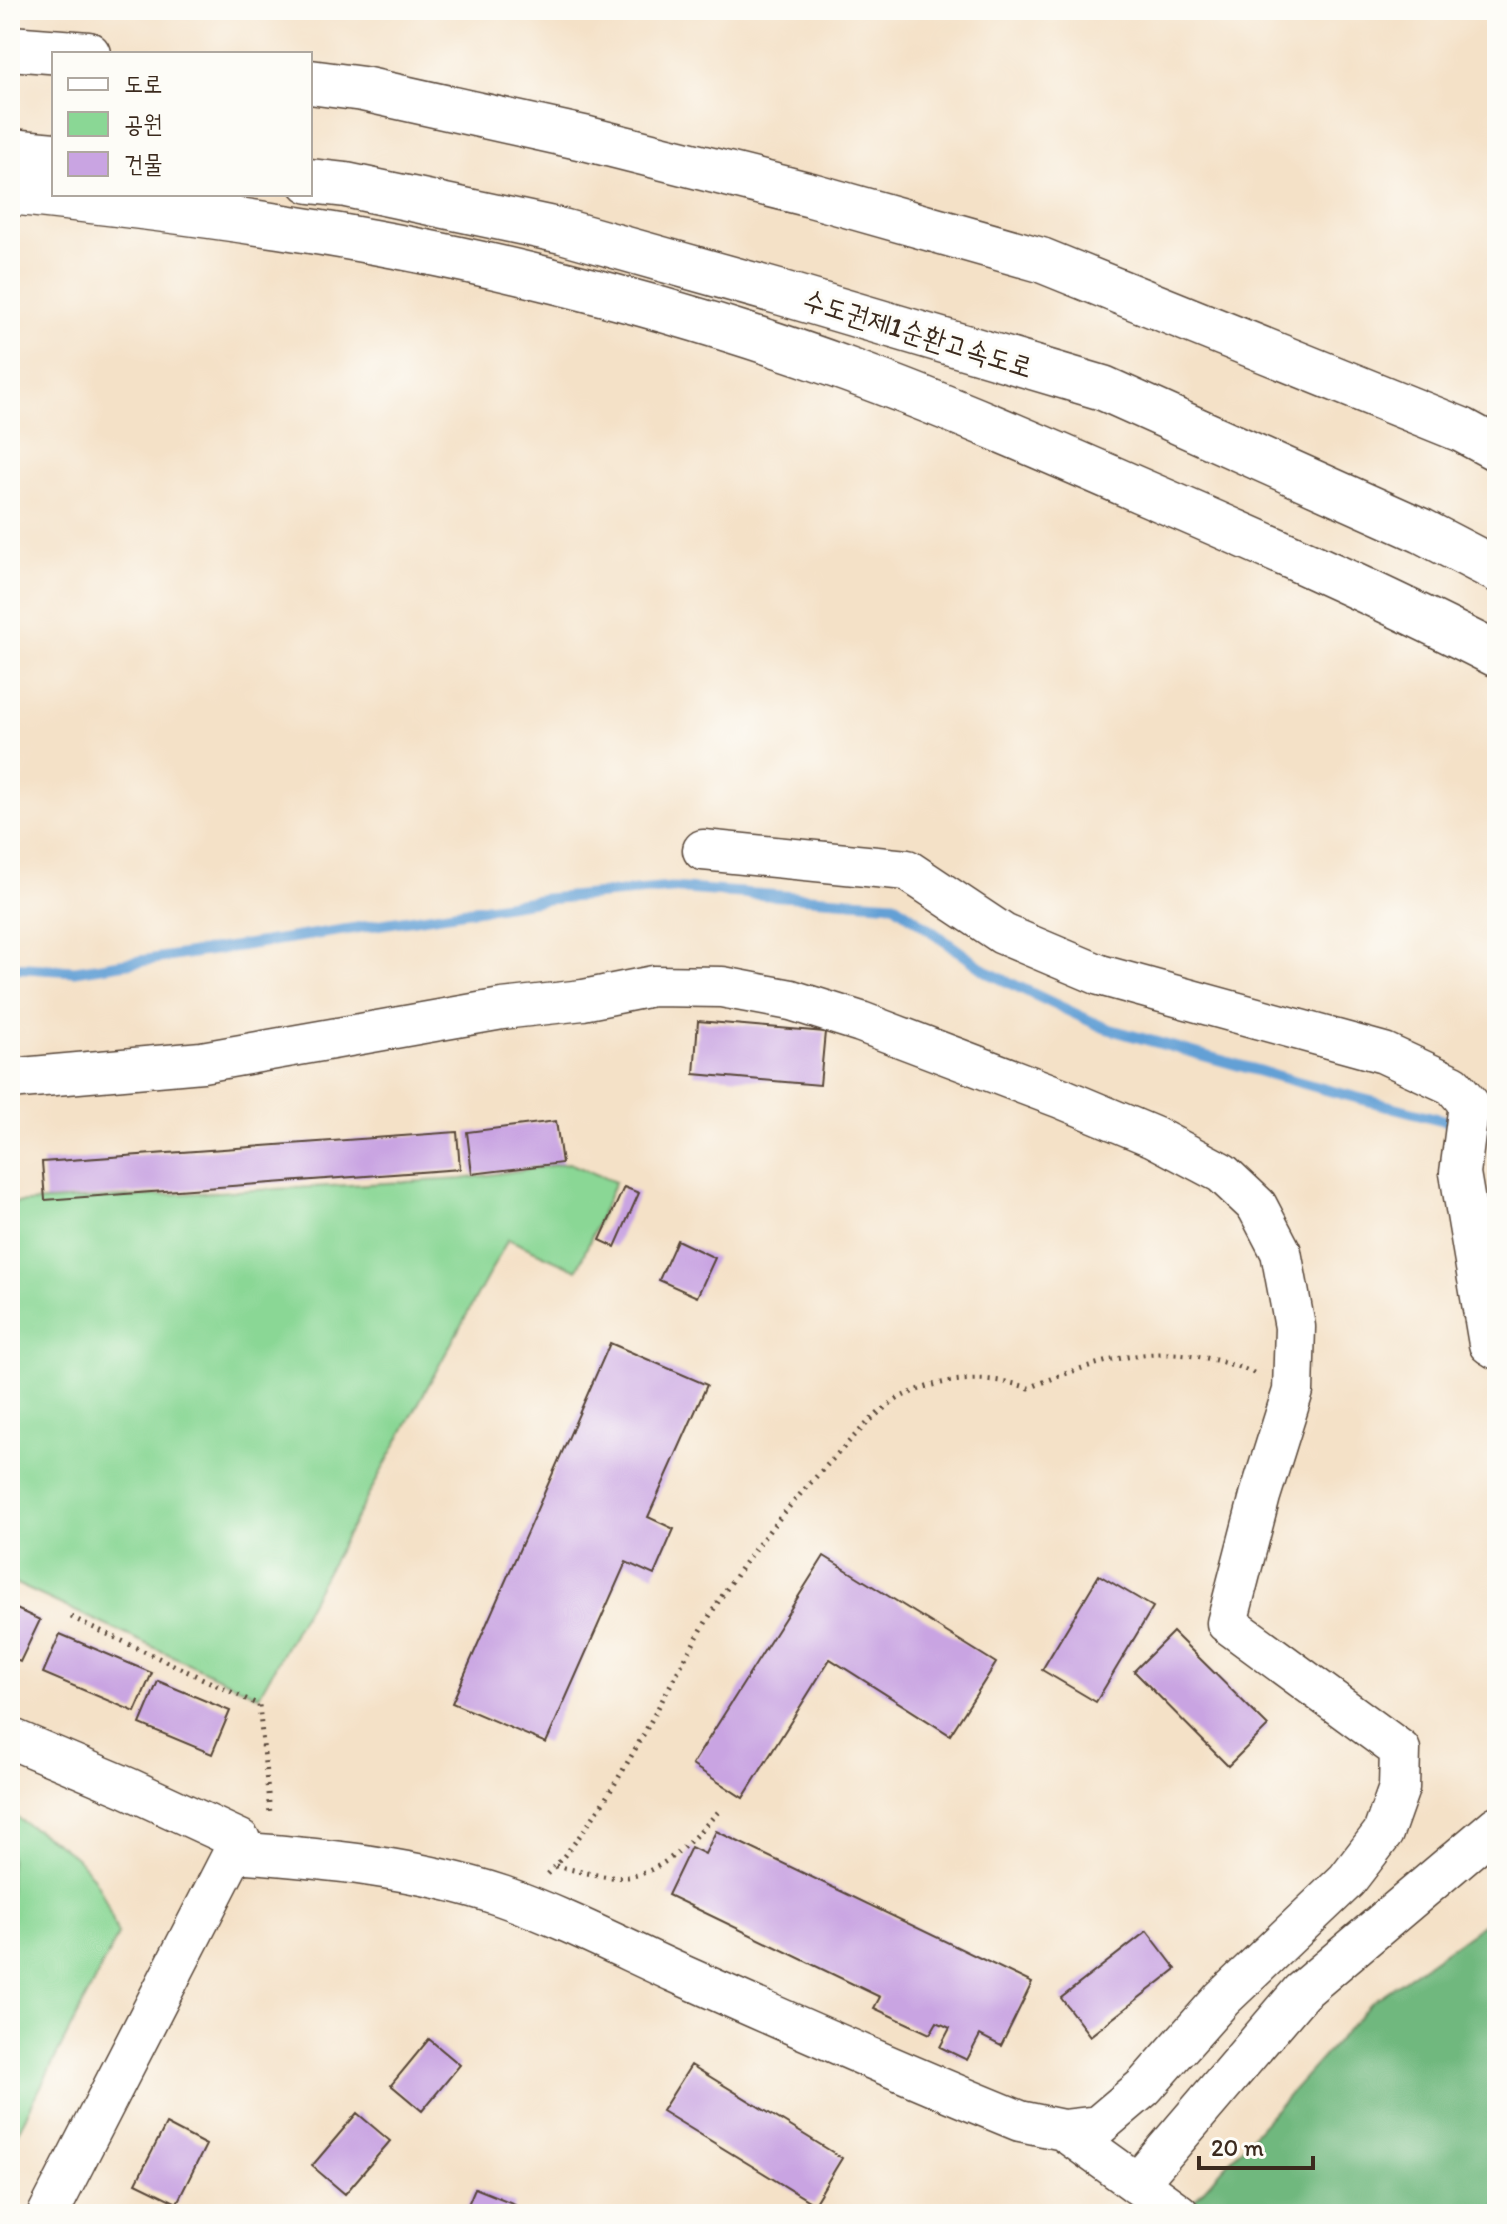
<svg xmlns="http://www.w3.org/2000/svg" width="1507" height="2224" viewBox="0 0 1507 2224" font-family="Itim,'Poor Story',sans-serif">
	<rect width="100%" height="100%" fill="#fdfcf7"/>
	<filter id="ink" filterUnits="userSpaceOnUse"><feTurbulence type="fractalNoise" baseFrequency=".0125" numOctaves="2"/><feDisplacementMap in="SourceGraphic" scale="16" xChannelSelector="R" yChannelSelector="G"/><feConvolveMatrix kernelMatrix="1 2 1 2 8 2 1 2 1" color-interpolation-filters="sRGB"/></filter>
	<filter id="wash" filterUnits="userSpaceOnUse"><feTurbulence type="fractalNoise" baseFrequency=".006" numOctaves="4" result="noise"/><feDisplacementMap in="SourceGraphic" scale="32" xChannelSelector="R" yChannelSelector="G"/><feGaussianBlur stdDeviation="1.8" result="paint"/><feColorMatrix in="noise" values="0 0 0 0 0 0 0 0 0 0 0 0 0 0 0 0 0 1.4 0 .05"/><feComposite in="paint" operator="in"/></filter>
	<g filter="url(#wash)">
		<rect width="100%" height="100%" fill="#f4e1c7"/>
		<path fill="#8ad795" stroke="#62805a" stroke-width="2" d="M569,1163l46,19 -38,88 -69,-31 -249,457 -249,-115v-378l452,-24z
			M10,1813c26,19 61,34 80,60 14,19 20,40 28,62l-108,212z"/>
		<path fill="#6fb87e" stroke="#55714e" stroke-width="2" d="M1497,1915v299h-305l-3,-8 182,-203z"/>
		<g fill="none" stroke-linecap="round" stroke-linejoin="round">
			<path stroke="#64a0d5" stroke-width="11" d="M10,967l65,4 471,-72 125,-11 223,16 95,69 116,55 226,63 150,39 16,7"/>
		</g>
		<g id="blocks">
			<path fill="#c9a4e2" d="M698,1021l127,11 -5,53 -126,-11z
				M556,1121l6,42 -90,11 -5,-42z
				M457,1132l3,37 -415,31 -3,-38z
				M624,1187l15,6 -24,54 -15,-7z
				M677,1240l38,18 -18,39 -38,-17z
				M610,1343l97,42 -59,132 26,12 -20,46 -28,-13 -80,181 -94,-40z
				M824,1556l172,107 -46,72 -120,-76 -87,139 -51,-33z
				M1099,1575l54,32 -57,95 -54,-32z
				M10,1606l30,14 -20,42 -10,-5z
				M1173,1632l95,94 -40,40 -94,-95z
				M60,1634l92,39 -17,39 -92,-39z
				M158,1681l72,30 -18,43 -72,-30z
				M716,1831l316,152 -31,63 -21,-11 -13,25 -27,-13 10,-19 -13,-6 -7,12 -56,-26 6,-11 -212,-102 23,-48 14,7z
				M1147,1931l29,38 -86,67 -29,-38z
				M429,2039l31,26 -38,46 -31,-26z
				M691,2065l151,93 -28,46 -152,-93z
				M357,2113l33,28 -45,53 -33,-28z
				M166,2124l40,21 -29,58 -41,-20z
				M475,2188l40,16 -4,10h-47z"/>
		</g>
	</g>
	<g filter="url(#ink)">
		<use href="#blocks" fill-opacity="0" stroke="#574537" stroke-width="2"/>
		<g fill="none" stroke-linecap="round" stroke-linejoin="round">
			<defs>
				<path id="minor" d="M703,850l204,20 96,64 97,41 284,78 69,32 16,19 -9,69 29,171 8,5
					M10,1079l192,-17 300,-53 81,-9 70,-14 69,1 69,13 70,22 200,76 93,39 68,36 35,33 24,46 14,75 -2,64 -33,105 -33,127 173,127 -1,38 -16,45 -36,47 -125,119 -78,88 -46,39 -35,4 -43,-9c-116,-47 -231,-98 -345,-149 -57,-26 -113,-55 -173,-76 -82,-28 -182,-38 -268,-44
					M10,1738l118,50 112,52 -192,374
					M1063,2130l116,84
					M1137,2184l164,-192 196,-166"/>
				<path id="highway" d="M10,48l78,6
					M310,82l53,7 225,50 223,56 230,65 421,170 35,19
					M10,151l44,4
					M310,181l36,4 216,46 220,62 321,95 319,143 75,39
					M10,192c180,19 360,43 536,87 102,25 204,55 302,91 99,36 195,78 291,120 121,52 241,105 358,165"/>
			</defs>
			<use href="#minor" stroke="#574537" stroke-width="43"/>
			<use href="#highway" stroke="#574537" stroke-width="47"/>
			<path stroke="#574537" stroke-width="5" stroke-dasharray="2 6" stroke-linecap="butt" d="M71,1617l188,88 11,108
				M556,1866c18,4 37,9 55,11 45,5 79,-35 107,-65
				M548,1874c73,-78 116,-188 174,-278 31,-48 67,-91 106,-132 20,-21 52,-58 77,-69 41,-18 82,-21 124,-7 79,-33 145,-50 227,-14"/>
			<use href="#minor" stroke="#fff" stroke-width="40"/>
			<use href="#highway" stroke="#fff" stroke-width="44"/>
		</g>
	</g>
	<g text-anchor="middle" stroke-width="6" stroke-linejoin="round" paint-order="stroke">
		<g font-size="28" fill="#3b2a1e" stroke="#fdfcf7">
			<text transform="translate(918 333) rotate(17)" y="10">수도권제1순환고속도로</text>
		</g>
	</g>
	<rect width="1507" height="2224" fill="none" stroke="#fdfcf7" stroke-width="40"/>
	<rect x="52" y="52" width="260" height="144" fill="#fdfcf7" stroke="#afa8a0" stroke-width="2"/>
	<rect x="68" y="78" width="40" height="12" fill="#ffffff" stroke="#afa8a0" stroke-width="2"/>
	<text x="124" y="92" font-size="24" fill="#3b2a1e">도로</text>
	<rect x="68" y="112" width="40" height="24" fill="#8ad795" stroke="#afa8a0" stroke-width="2"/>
	<text x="124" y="132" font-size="24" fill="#3b2a1e">공원</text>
	<rect x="68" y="152" width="40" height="24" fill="#c9a4e2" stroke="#afa8a0" stroke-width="2"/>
	<text x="124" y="172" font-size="24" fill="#3b2a1e">건물</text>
	<path d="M1199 2156v12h114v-12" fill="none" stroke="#3b2a1e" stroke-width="4"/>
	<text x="1211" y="2156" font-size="24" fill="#3b2a1e" stroke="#fdfcf7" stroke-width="6" paint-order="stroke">20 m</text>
</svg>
